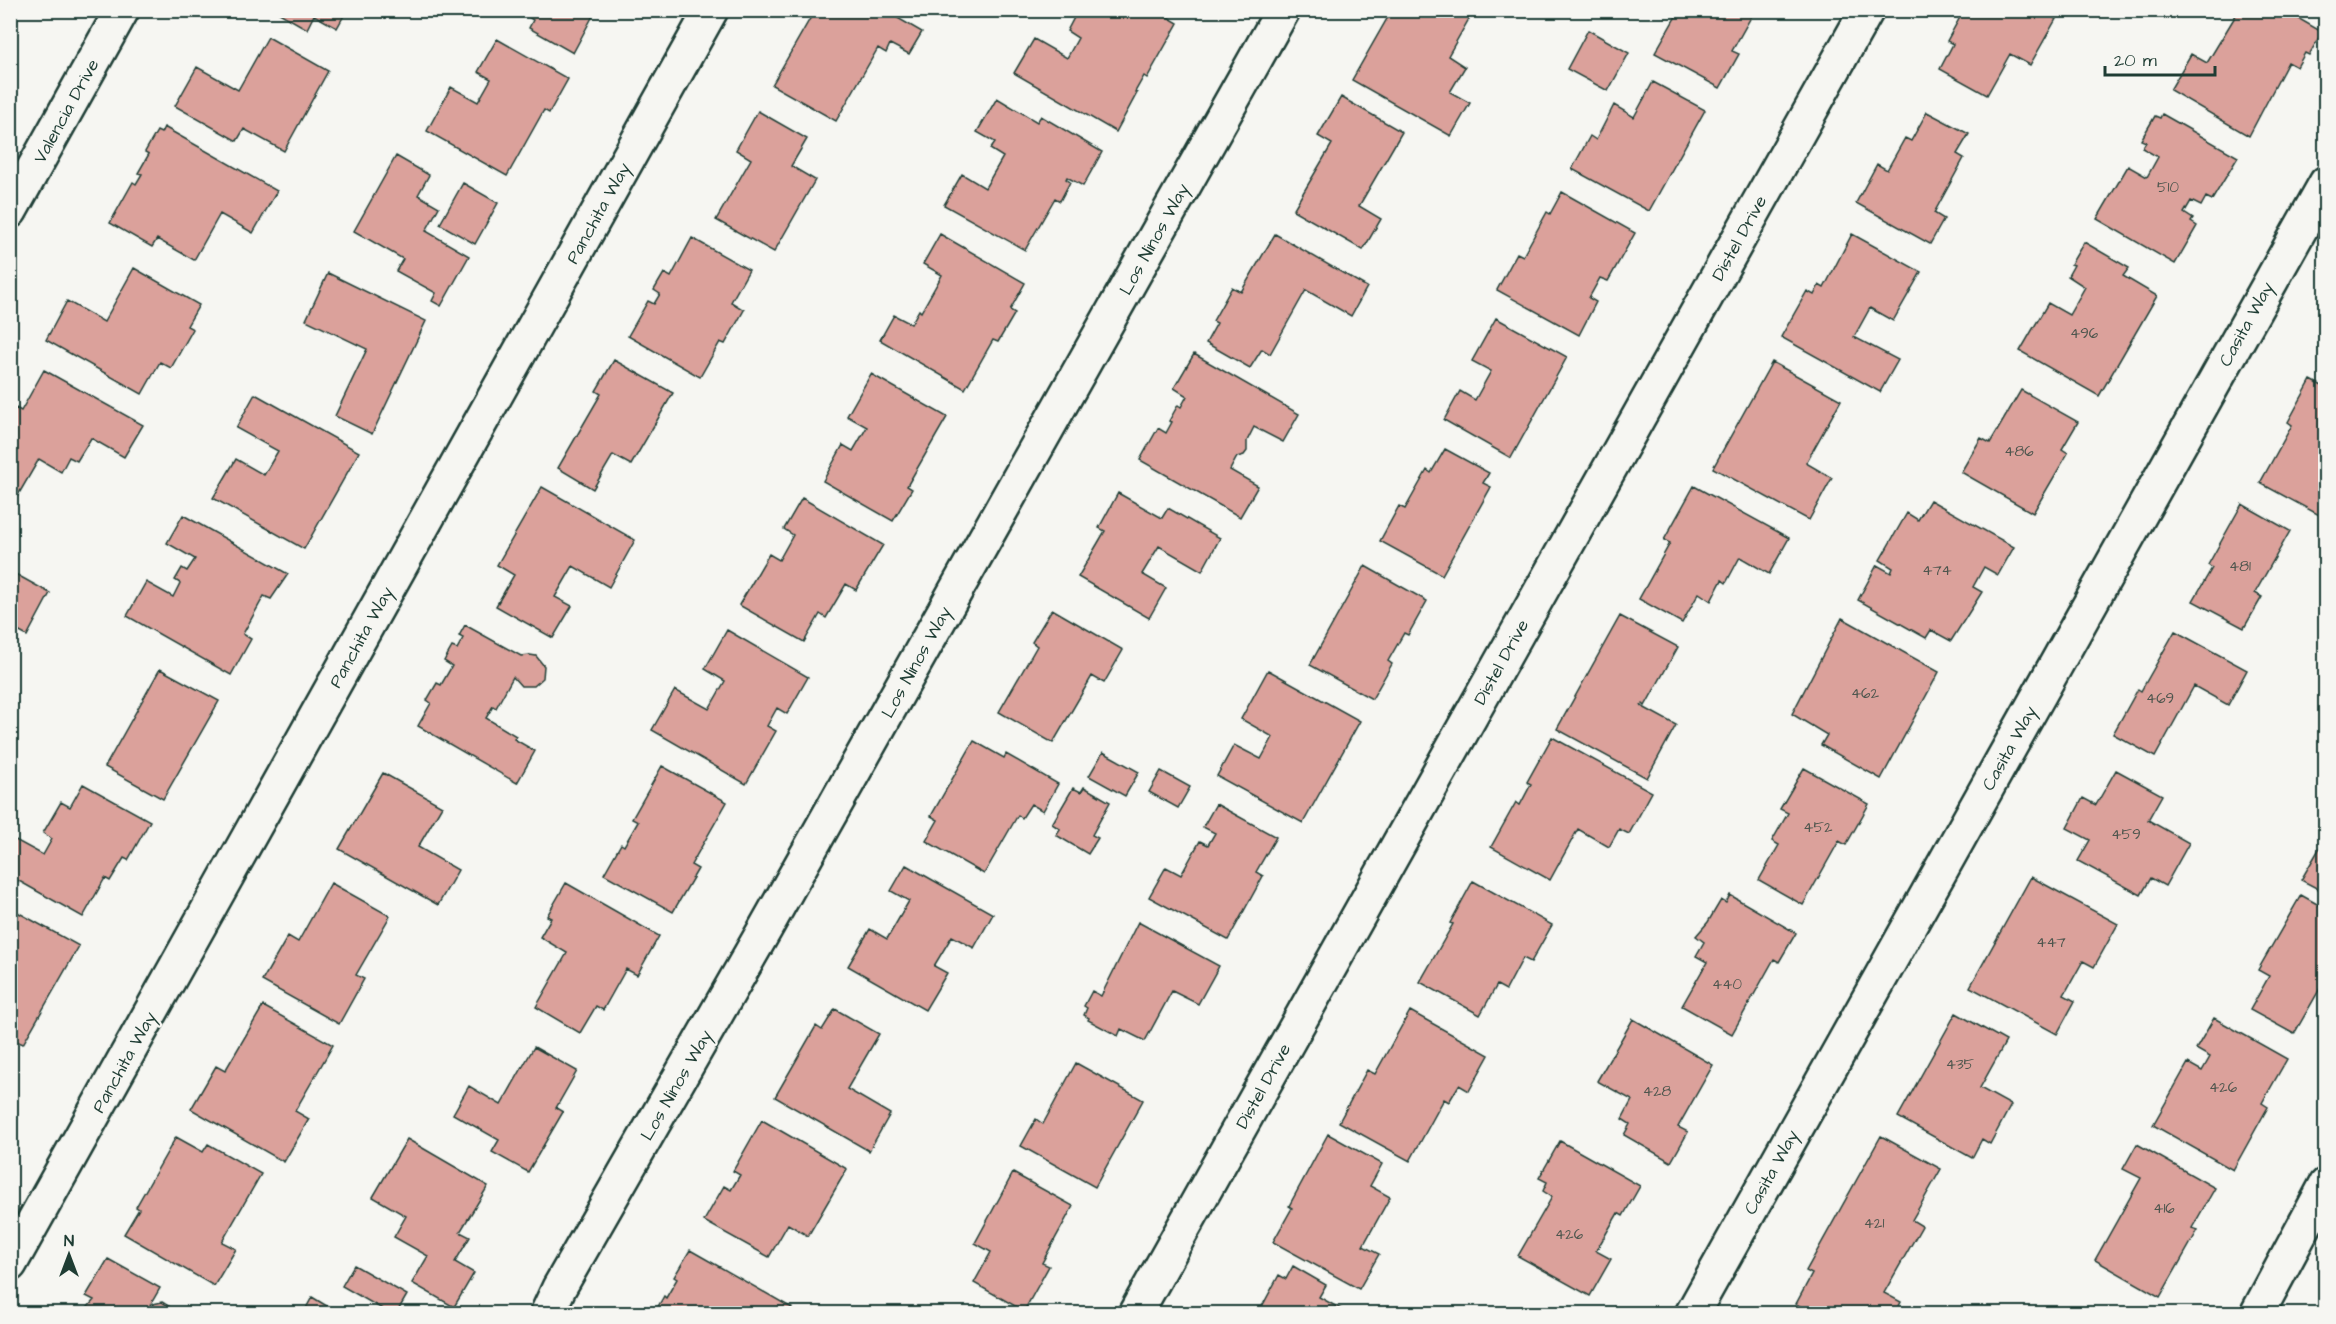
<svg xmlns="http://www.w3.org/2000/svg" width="2336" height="1324" viewBox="0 0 2336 1324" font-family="'Architects Daughter',sans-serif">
	<rect width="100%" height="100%" fill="#f6f6f2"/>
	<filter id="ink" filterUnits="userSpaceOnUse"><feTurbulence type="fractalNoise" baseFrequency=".0167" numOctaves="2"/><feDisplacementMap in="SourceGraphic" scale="12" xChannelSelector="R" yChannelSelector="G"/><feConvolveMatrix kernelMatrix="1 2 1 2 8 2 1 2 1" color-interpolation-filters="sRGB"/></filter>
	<g filter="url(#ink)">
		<path fill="#dba19b" stroke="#1f3d34" stroke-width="1.5" d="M274,10h73l-10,18 -23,-13 -7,14z
			M596,10l-23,43 -44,-25 4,-8 -14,-9z
			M815,10h69l38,22 -13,22 -19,-10 -4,9 -8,-5 -42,73 -64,-36z
			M1078,10h78l22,13 -31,55 -3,-2 -9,16 2,1 -21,39 -102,-59 20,-34 33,19 11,-20 -11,-7z
			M1392,10h82l-26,46 17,11 -15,25 20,11 -19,33 -99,-56z
			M1755,10l-23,41 7,3 -19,34 -65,-35 21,-37 -9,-6z
			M1964,10h76l16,9 -26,46 -20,-11 -23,41 -47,-26 13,-25 -6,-3z
			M2239,10h45l38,22 -13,23 -4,-2 -8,14 -9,-5 -39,74 -79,-46 21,-36 16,9z
			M1588,30l41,23 -21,38 -41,-22z
			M268,37l60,34 -44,80 -40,-22 -7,12 -62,-35 22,-39 41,23z
			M497,39l71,40 -19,34 -5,-3 -37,66 -80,-45 24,-44 27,15 13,-23 -13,-7z
			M1653,82l52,28 -56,101 -77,-42 18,-33 6,4 18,-35 20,12z
			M1341,97l61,35 -43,74 22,13 -18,31 -70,-40 39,-66 -14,-8z
			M997,98l40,24 4,-6 61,36 -19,34 -16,-9 -1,2 4,3 -10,19 -5,-3 -30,52 -81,-45 18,-31 23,14 18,-31 -13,-8 5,-7 -18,-10z
			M758,111l49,28 -16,27 24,14 -41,72 -58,-32 35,-61 -15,-9z
			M1927,112l42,22 -12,20 7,4 -30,55 10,6 -14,25 -74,-41 21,-39 10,6 18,-32 6,3z
			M2162,114l76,43 -26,43 -6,-3 -5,9 -10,-5 -7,12 9,6 -2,3 6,4 -22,38 -78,-45 31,-53 19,11 11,-20 -16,-9 4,-6 -5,-2 14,-24 5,2z
			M164,127l113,64 -24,42 -33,-19 -26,46 -37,-21 -5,8 -42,-24 23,-41 3,2 6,-10 -4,-1 11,-19 -4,-2 12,-21 4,2z
			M396,156l33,19 -11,20 21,12 -13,24 43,25 -28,50 -9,-5 4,-8 -40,-22 7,-12 -49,-28z
			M463,183l35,20 -23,41 -35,-20z
			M1562,192l73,41 -27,48 -8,-3 -11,20 7,4 -17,33 -82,-45 20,-37 6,3 24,-44 3,2z
			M940,234l85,49 -15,27 5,3 -17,29 -5,-2 -28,49 -85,-49 14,-25 17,9 8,-14 2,2 21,-37 -19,-11z
			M1275,234l92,53 -16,29 -45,-26 -36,64 -8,-5 -12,19 -44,-25 11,-20 -4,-2 19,-34 9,5z
			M1852,234l69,38 -28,49 -23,-13 -16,29 44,23 -18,32 -99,-55 26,-46 7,4 5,-10 5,3z
			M692,238l57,32 -18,32 13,8 -19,34 -5,-2 -20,35 -72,-41 20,-35 6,3 6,-10 -6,-4 10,-17 7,4z
			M2084,242l45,26 -6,8 34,20 -58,100 -79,-45 28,-48 21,12 16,-28 -17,-11 6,-11 -3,-1z
			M134,268l65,37 -12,21 6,3 -22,39 -11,-6 -18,32 -96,-54 21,-39 37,21z
			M328,273l98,48 -54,113 -37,-18 32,-67 -61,-29z
			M1496,318l71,39 -56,101 -67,-38 16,-29 15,9 16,-29 -19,-10z
			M1194,354l105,60 -16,28 -29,-15 -7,14v10l-3,4 -7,2 -7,13 28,16 -18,31 -100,-57 18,-32 8,5 6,-11 -3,-1 9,-16 3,2 6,-11 -13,-8z
			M614,360l59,33 -42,72 -18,-10 -20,34 -35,-21 43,-74 -5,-3z
			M1772,362l69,38 -35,63 26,15 -23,42 -96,-52z
			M44,370l99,55 -19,32 -33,-19 -14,23 -8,-4 -8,15 -22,-13 -29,50v-96l3,1 3,-6 5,3z
			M871,374l76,43 -40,69 5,3 -19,32 -70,-40 20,-36 10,6 14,-24 -20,-11z
			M2311,380l15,8v124l-3,5 -63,-34 32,-58 -4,-3z
			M2021,390l57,32 -16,27 6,4 -35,60 -72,-41 20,-34 9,5z
			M255,394l104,58 -55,97 -91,-51 23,-39 28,16 14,-24 -42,-23z
			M1445,449l44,24 -6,10 8,4 -49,88 -62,-34 19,-35 6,3 22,-39 4,3z
			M1694,486l95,52 -20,36 -29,-17 -14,26 -4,-3 -11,21 -12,-8 -17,30 -43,-24 31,-56 -6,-3z
			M542,487l93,53 -26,47 -36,-21 -18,31 17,9 -19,32 -57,-32 18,-31 -17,-10z
			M1118,493l44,25 6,-10 52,30 -18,33 -43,-25 -17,28 24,14 -17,30 -71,-41 27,-46 -6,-3z
			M802,498l81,47 -27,45 -10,-6 -20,34 -6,-4 -16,28 -65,-37 30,-51 10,6 14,-25 -9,-6z
			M1930,500l84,47 -16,28 -14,-8 -11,20 9,5 -31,49 -20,-11 -5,8 -68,-38 19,-35 14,8 2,-5 -13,-8 27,-47 11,7z
			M2242,504l48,27 -35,62 7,4 -18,31 -51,-27 19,-33 -4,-3z
			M183,515l105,59 -17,25 -7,-3 -21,38 8,5 -20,36 -104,-59 19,-34 27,15 7,-14 -5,-3 7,-12 5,3 8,-12 -28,-16z
			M1365,566l62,35 -19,34 -4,-2 -16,28 4,3 -20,35 -62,-34z
			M10,571l40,22 -23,43 -9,-5 -4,8 -4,-1z
			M1052,609l71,41 -19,33 -12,-7 -39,67 -54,-31 38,-66 -5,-4z
			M1620,616l58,31 -33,59 -2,-2 -2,2 35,19 -29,53 -90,-49z
			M1842,618l97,54 -58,107 -60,-34 6,-10 -35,-21z
			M465,625l56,31 9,-1 6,1 8,10 -1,12 -9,8h-13l-8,-9 -17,31 -3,-2 -7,12 30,18 -2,3 21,12 -18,32 -99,-57 13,-23 -4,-3 10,-17 4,2 11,-19 -8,-5 8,-14 5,2 6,-11 -4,-2z
			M727,630l81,47 -21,37 -10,-6 -10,18 9,5 -30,53 -94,-54 23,-40 34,19 16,-28 -20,-12z
			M2175,631l72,39 -19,35 -34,-19 -39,71 -42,-23 25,-45 3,2z
			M160,669l59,32 -56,98 -58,-32z
			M1268,670l92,51 -57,102 -86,-47 17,-31 27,14 12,-22 -32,-18z
			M1552,737l100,55 -23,42 -10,-5 -10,18 -31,-18 -28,51 -59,-33 25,-45 4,3 11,-21 -4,-2z
			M974,741l30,17 2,-4 52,30 -15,27 -12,-7 -9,14 -4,-3 -34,59 -58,-33 12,-21 -7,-4z
			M1103,752l36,20 -14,24 -36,-20z
			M662,766l65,36 -36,63 7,4 -25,43 -69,-38 17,-30 3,2 14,-24 -6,-3z
			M1804,768l65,36 -23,41 -7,-4 -36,64 -44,-25 20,-35 -7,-4 16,-28 -8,-4z
			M2116,770l46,25 -14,25 41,23 -24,43 -14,-8 -10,17 -63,-34 12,-21 -23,-12 16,-30 13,7z
			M1161,771l29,16 -12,21 -29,-16z
			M383,773l59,33 -24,41 40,23 -20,35 -99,-56z
			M83,784l67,37 -22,39 -4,-2 -14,23 -5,-3 -22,39 -73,-41v-39l33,18 9,-16 -9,-6 18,-31 9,5z
			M1084,787l26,15 -18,33 6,3 -10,16 -32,-19 4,-6 -8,-5 21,-36 8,4z
			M1216,804l60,33 -20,35 7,4 -35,64 -79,-43 17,-30 15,8 19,-34 8,4 7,-12 -12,-6z
			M2326,837v56l-25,-13z
			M906,865l87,49 -19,34 -22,-12 -18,30 13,7 -22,37 -77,-44 22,-37 17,10 22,-38 -18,-10z
			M2031,877l87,47 -24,43 -11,-6 -19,34 11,6 -18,33 -87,-47z
			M1473,881l79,44 -21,37 -8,-4 -17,32 -9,-5 -17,30 -60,-33 33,-58 -3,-1z
			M331,883l59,33 -34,59 8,4 -25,45 -77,-43 26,-45 10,6z
			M566,883l93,53 -22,39 -11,-6 -23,41 -7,-4 -16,27 -44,-26 31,-54 -27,-16 11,-19 -4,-2z
			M1730,895l66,38 -17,29 -5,-3 -42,75 -50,-28 25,-44 -11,-6 8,-14 -8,-6 12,-14 13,-22 5,3z
			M2301,895l25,14v69l-32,56 -44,-24 19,-34 -11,-6z
			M10,908l69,38 -56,98 -13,-6z
			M1138,922l81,44 -21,38 -26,-13 -27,50 -24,-12 -3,7 -30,-16 1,-2 -5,-3 3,-7 -3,-2 8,-15 9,5z
			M263,1006l70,39 -38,66 14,8 -25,43 -93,-53 25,-43 9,5z
			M835,1009l44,25 -32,55 43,25 -21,37 -94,-54 41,-71 6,4z
			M1410,1011l79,44 -20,36 -10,-6 -10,17 -5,-3 -34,62 -71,-39 28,-52 8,4z
			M1956,1013l50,28 -26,47 31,17 -21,39 -8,-5 -10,19 -74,-41z
			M2214,1018l73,41 -25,44 6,4 -35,63 -80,-45 35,-62 14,8 8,-14 -14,-8z
			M1633,1019l80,46 -35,62 10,5 -17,30 -47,-27 6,-11 -8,-5 10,-19 -35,-19z
			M534,1047l43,24 -21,37 7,4 -35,60 -36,-20 7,-12 -46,-26 16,-28 32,19z
			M1076,1063l67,37 -48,87 -74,-41 15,-27 7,5z
			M762,1120l85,49 -39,67 -20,-12 -19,33 -65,-36 20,-35 7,4 9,-15 -7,-4z
			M1328,1134l54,30 -12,22 20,11 -27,49 16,8 -20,35 -86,-47 19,-34 -3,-2z
			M1881,1136l60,33 -29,51 10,6 -38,67 17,9 -6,12h-81l-18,-10 16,-30 -6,-3z
			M176,1137l27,15 5,-8 53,30 -39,68 14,7 -22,37 -90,-52 15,-25 -3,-2z
			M407,1139l81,47 -28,46 10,5 -15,25 19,11 -20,34 -42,-24 16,-27 -34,-19 12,-21 -33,-19z
			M1560,1141l80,45 -17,30 -5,-3 -22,38 15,8 -21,37 -72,-40 34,-59 -9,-6 4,-9 -8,-4z
			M2137,1144l78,44 -23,40 6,2 -38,67 -65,-37 46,-82 -18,-9z
			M1013,1173l60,33 -31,57 7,3 -25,45 -50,-28 17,-31 -16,-9z
			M690,1250l102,58 -3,6 -134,-2 9,-16 2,2 11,-19 -3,-2z
			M108,1259l52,29 -15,26h-63l12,-14 -8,-4z
			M354,1265l53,30 -11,19h-5l-49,-28z
			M1293,1266l33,19 -7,12 31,17h-92l21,-39 7,4z
			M312,1297l28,17h-37z
			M162,1302l8,5 2,7h-24l5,-10z
			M2062,1311v3h-61z"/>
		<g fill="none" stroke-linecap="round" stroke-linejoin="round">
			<defs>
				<path id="minor" d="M10,211l112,-201
					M10,1264l701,-1254
					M547,1314l12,-26 206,-359 518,-919
					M1135,1314l732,-1304
					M1692,1314l634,-1131
					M2257,1314l69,-129"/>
			</defs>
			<use href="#minor" stroke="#1f3d34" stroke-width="38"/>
			<use href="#minor" stroke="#f6f6f2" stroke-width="33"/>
		</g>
	</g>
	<g text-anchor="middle" stroke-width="4.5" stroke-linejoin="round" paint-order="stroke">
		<g font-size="15" fill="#4e564e">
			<text x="2168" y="192">510</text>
			<text x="2084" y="338">496</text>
			<text x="2019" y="456">486</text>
			<text x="2240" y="571">481</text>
			<text x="1937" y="575">474</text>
			<text x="1865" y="698">462</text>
			<text x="2160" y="703">469</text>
			<text x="1818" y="832">452</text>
			<text x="2126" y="839">459</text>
			<text x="2051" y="947">447</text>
			<text x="1727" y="989">440</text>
			<text x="1960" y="1069">435</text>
			<text x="2223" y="1092">426</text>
			<text x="1657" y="1096">428</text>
			<text x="2164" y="1213">416</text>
			<text x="1874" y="1228">421</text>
			<text x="1569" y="1239">426</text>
		</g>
		<g font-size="18" fill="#1f3d34" stroke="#f6f6f2">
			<text transform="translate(66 111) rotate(-61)" y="6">Valencia Drive</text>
			<text transform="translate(598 213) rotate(-61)" y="6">Panchita Way</text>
			<text transform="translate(1739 238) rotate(-61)" y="6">Distel Drive</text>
			<text transform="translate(1154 239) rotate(-61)" y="6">Los Ninos Way</text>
			<text transform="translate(2246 324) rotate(-61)" y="6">Casita Way</text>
			<text transform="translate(361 637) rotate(-61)" y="6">Panchita Way</text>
			<text transform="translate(916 662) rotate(-61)" y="6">Los Ninos Way</text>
			<text transform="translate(1501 662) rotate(-61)" y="6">Distel Drive</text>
			<text transform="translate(2009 748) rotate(-61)" y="6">Casita Way</text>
			<text transform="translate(124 1062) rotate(-61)" y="6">Panchita Way</text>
			<text transform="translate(676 1085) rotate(-60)" y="6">Los Ninos Way</text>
			<text transform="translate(1263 1086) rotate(-61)" y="6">Distel Drive</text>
			<text transform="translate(1771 1172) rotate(-61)" y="6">Casita Way</text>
		</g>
	</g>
	<rect width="2336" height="1324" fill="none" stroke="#f6f6f2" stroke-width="36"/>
	<rect x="18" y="18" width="2300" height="1288" fill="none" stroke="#1f3d34" stroke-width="2" filter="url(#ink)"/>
	<g transform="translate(69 1255)" stroke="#f6f6f2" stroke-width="4.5" paint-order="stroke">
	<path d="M0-4.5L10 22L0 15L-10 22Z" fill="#1f3d34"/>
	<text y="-9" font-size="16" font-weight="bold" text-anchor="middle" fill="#1f3d34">N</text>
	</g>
	<path d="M2105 66v9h110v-9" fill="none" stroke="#1f3d34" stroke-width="3"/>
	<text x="2114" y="66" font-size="18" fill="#1f3d34" stroke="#f6f6f2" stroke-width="4.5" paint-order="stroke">20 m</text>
</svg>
